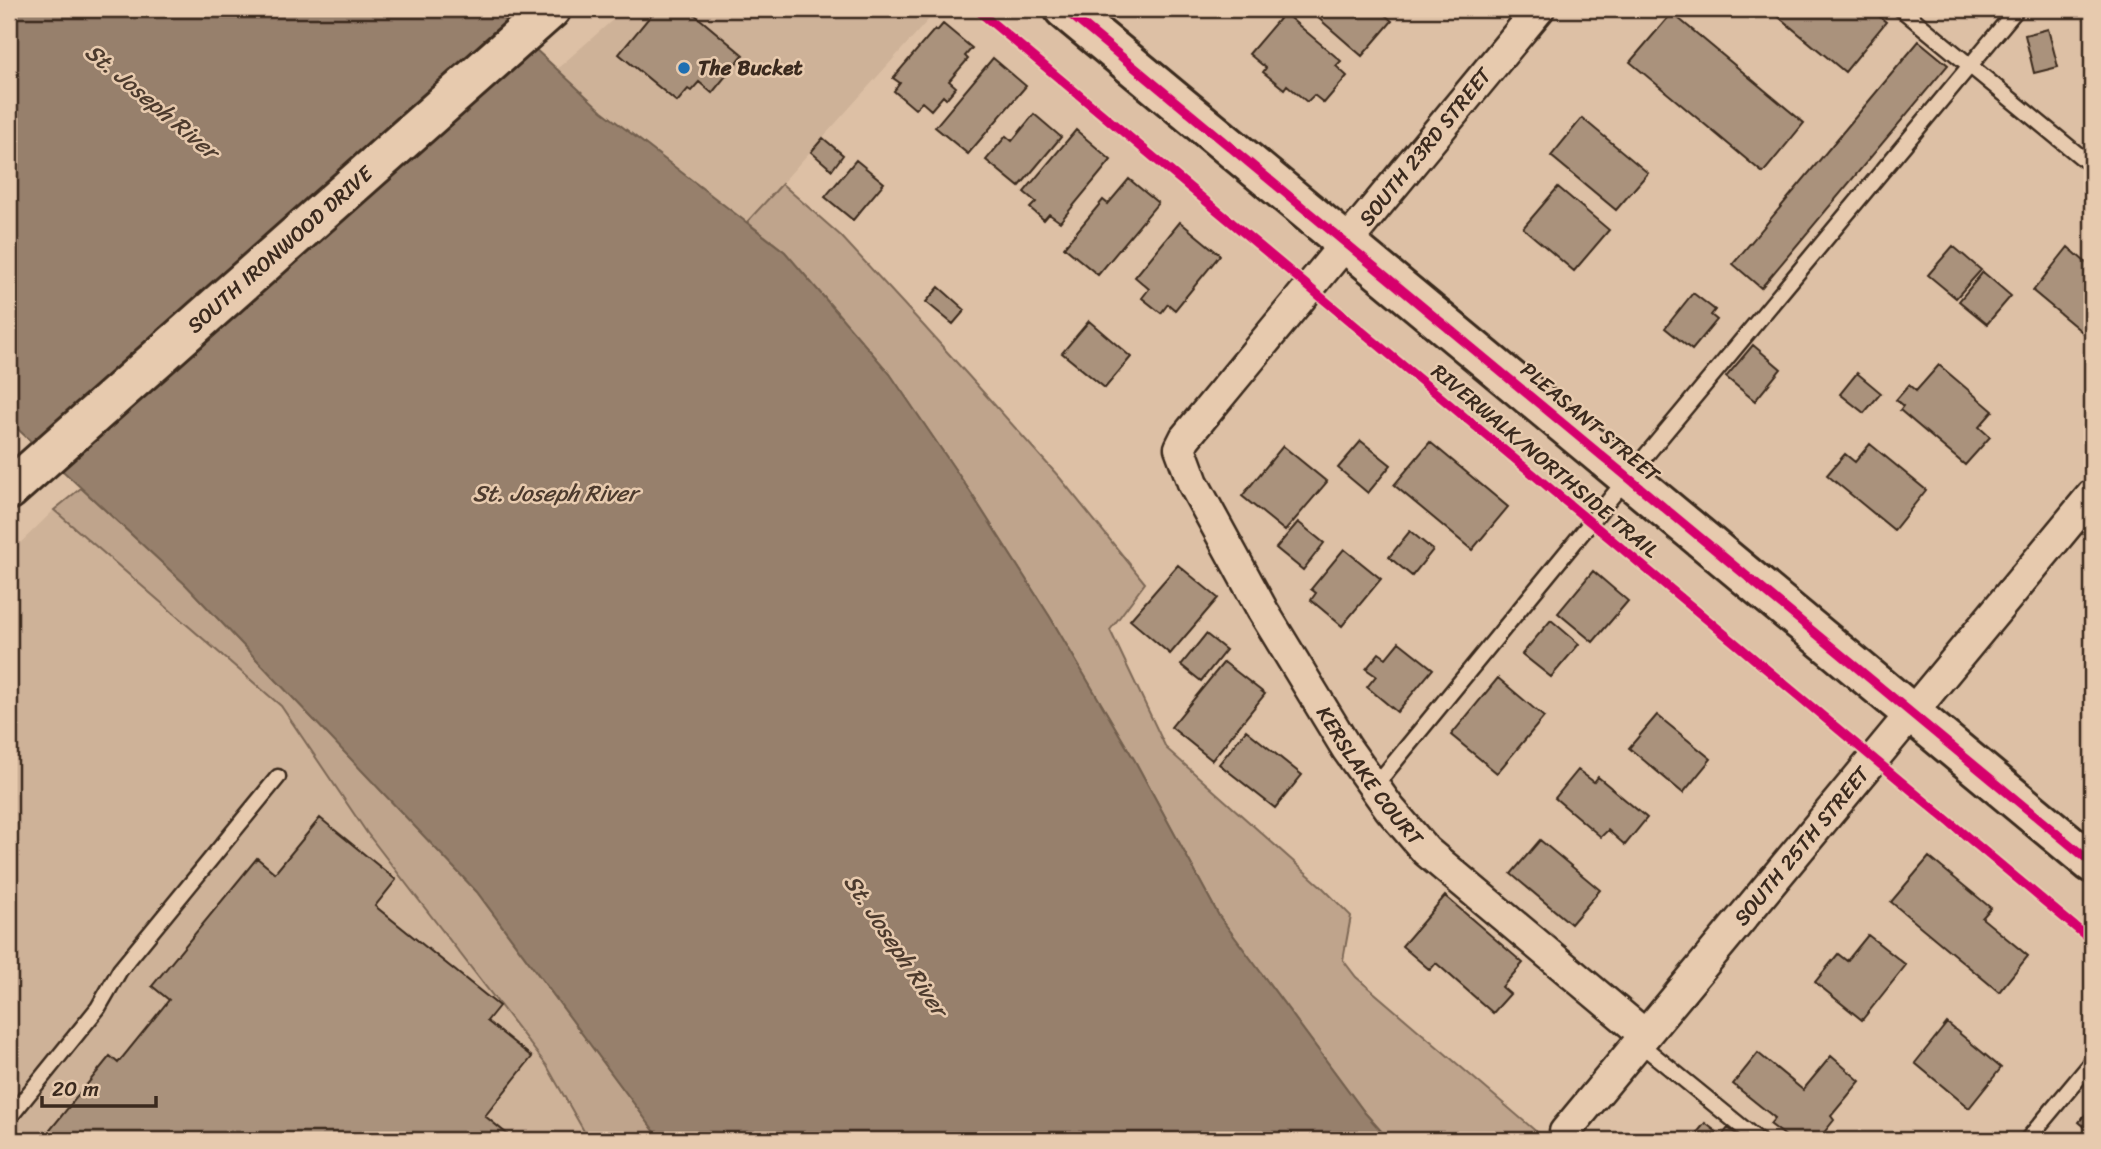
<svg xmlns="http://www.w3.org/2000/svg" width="2101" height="1149" viewBox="0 0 2101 1149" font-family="Sriracha,sans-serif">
	<rect width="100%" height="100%" fill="#ddc0a5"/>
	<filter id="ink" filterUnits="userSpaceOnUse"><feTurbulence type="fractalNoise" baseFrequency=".0143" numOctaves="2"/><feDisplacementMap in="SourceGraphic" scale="14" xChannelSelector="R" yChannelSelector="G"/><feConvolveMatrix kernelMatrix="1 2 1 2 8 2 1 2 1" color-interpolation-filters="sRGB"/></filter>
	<g filter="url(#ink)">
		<path fill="#ceb298" d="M625,9h313l-191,213 -145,-111 -45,-42z
			M54,510l227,196 86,127 180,233 42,74h-580v-586z"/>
		<path fill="#bfa48c" stroke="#7d6755" stroke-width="2" d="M782,184l59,52 82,89 137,153 85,105 -35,47 56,118 156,139 29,29 -8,44 13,17 190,163h-157l-24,-27 -146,-197 -84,-155 -85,-144 -81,-127 -79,-116 -105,-122 -38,-30z
			M81,488l105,97 291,307 184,248h-72l-42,-74 -180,-233 -86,-127 -227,-196z"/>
		<path fill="#97806c" stroke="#725e4d" stroke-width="2" d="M9,9h483l110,102 183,141 105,122 79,116 81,127 85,144 84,155 146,197 24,27h-728l-184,-248 -291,-307 -177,-164z"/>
		<path fill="#aa927b" stroke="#3b2a1e" stroke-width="2" d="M656,9h32l55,46 -31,38 -13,-11 -8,9 -3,-2 -11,13 -58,-48z
			M1308,9h77l-2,4 9,8 -30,35z
			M1769,9h101l16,13 -41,50z
			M1284,13l57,48 -5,5 11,10 -23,27 -10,-8 -7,7 -20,-17 -3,4 -21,-17 3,-4 -17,-14z
			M1672,13l132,110 -41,50 -133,-111z
			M943,24l29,24 -7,8 3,3 -19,22 7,6 -10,12 -3,-3 -12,14 -9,-8 -7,7 -21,-18 6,-8 -7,-5 42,-49 2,2z
			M2048,29l10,38 -24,6 -9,-38z
			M1919,41l29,24 -187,223 -28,-24z
			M993,58l33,28 -58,68 -33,-27z
			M1034,114l27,23 -42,50 -33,-27 20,-24 6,5z
			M1582,118l66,55 -32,37 -65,-54z
			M1076,130l35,30 -51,62 -11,-8 -5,6 -14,-12 6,-6 -12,-10z
			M823,138l20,17 -11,15 -21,-18z
			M856,160l28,23 -31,37 -28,-23z
			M1129,179l29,24 -60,72 -34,-28 39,-47 5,4z
			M1558,187l51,43 -35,41 -51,-43z
			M1180,222l40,33 -45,55 -7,-6 -7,9 -19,-15 7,-9 -14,-12z
			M1953,246l28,24 -25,28 -28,-23z
			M2068,247l24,21v61l-5,7 -54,-45z
			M1983,272l28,24 -24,28 -28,-23z
			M939,287l26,23 -12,14 -27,-22z
			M1693,293l22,17 -4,5 6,5 -25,30 -27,-22z
			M1089,321l42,36 -26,31 -43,-35z
			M1753,345l28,24 -26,32 -29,-24z
			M1939,365l54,46 -14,16 11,10 -25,28 -65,-55 3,-4 -7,-6 13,-15 7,6z
			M1857,373l24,20 -17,20 -24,-19z
			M1361,441l30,24 -23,28 -30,-25z
			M1430,442l78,65 -36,43 -78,-65z
			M1870,444l56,46 -32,40 -67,-55 18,-21 10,8z
			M1283,446l44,36 -42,49 -43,-35z
			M1298,522l26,21 -21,27 -27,-22z
			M1410,531l23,19 -21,26 -23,-19z
			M1344,549l37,30 -39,47 -31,-26 5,-7 -5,-4z
			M1178,565l40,33 -48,56 -40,-34z
			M1593,571l35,30 -35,41 -35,-29z
			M1551,620l28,24 -28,33 -29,-23z
			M1206,634l20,16 -25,31 -20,-16z
			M1399,642l34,27 -36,43 -30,-25 9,-11 -10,-7 13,-16 7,5z
			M1224,662l41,32 -53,66 -41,-33z
			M1498,678l46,39 -47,56 -46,-38z
			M1657,715l54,44 -28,34 -54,-45z
			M1246,730l56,45 -27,33 -56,-44z
			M1578,770l16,12 4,-5 49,41 -22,27 -17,-15 -7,7 -46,-39z
			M320,818l76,62 -21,26 124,100 -12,15 45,36 -47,59 22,18 -5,6h-460l68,-84 8,7 51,-63 -17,-14 105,-128 18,15z
			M1540,840l60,50 -29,34 -60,-50z
			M1929,857l62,51 -9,10 46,38 -29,36 -108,-90z
			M1445,896l78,67 -21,24 8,7 -17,19 -57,-50 -6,7 -28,-24z
			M1868,935l38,30 -44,55 -47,-38 23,-28 9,7z
			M1947,1023l54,45 -32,40 -54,-45z
			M1758,1053l45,37 28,-34 29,25 -29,35 3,4 -16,20h-27l-21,-16 5,-6 -42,-34z
			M2092,1106v27l-13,-11z
			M1705,1123l17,13 6,-8 16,12h-53z"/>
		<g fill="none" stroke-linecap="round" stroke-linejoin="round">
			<defs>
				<path id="lane" d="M1901,9l191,157
					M1374,787l254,-310 389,-468
					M1639,1043l119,97
					M9,1118l89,-110 22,-38 158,-193
					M2027,1140l65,-78"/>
				<g id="street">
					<path id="s1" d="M1539,9l-354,429 -5,10 13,35 70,128 84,138 43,60 36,42 219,184"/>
					<path id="s2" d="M1565,1132l527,-637"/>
				</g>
				<g id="secondary">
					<path d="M1064,9l1028,854"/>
					<path id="s3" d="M9,490l542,-481"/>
				</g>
			</defs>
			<use href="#lane" stroke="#3b2a1e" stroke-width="19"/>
			<use href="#street" stroke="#3b2a1e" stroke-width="35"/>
			<use href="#secondary" stroke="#3b2a1e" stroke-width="44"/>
			<use href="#lane" stroke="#e7caae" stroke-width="14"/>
			<use href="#street" stroke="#e7caae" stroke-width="30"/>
			<use href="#secondary" stroke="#e7caae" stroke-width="38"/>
			<defs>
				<path id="cycleway" d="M976,9l1116,932
					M1064,9l1028,854"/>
			</defs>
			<use href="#cycleway" stroke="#e7caae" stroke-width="13"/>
			<use href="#cycleway" stroke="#d6006c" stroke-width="9"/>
		</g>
	</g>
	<circle fill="#1f6fb2" stroke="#e7caae" stroke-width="2.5" cx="684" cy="68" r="7"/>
	<g text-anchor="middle" stroke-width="5" stroke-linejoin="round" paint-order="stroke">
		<g font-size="21" font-weight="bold" fill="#3b2a1e" stroke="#e7caae" text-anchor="start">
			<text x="698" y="75">The Bucket</text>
		</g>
		<g font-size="21" fill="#3b2a1e" stroke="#e7caae">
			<text transform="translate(1425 147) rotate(-51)" y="7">SOUTH 23RD STREET</text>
			<text dy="7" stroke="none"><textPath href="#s3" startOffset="362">SOUTH IRONWOOD DRIVE</textPath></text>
			<text transform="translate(1590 422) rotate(40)" y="7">PLEASANT STREET</text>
			<text transform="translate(1545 461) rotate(40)" y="7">RIVERWALK/NORTHSIDE TRAIL</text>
			<text dy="7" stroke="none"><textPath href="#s1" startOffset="947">KERSLAKE COURT</textPath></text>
			<text dy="7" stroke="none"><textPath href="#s2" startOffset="371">SOUTH 25TH STREET</textPath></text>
		</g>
		<g font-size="23" font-style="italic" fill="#4d3b2e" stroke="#e7caae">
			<text transform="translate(152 101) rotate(40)" y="8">St. Joseph River</text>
			<text x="555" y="501">St. Joseph River</text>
			<text transform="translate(896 945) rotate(56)" y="8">St. Joseph River</text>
		</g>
	</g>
	<rect width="2101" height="1149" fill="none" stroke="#e7caae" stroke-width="35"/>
	<rect x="18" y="18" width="2066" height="1114" fill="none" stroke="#3b2a1e" stroke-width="2.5" filter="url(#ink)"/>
	<path d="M42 1096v10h114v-10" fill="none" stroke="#3b2a1e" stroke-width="3.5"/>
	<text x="52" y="1096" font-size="21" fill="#3b2a1e" stroke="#e7caae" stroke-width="5" paint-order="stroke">20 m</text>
</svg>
